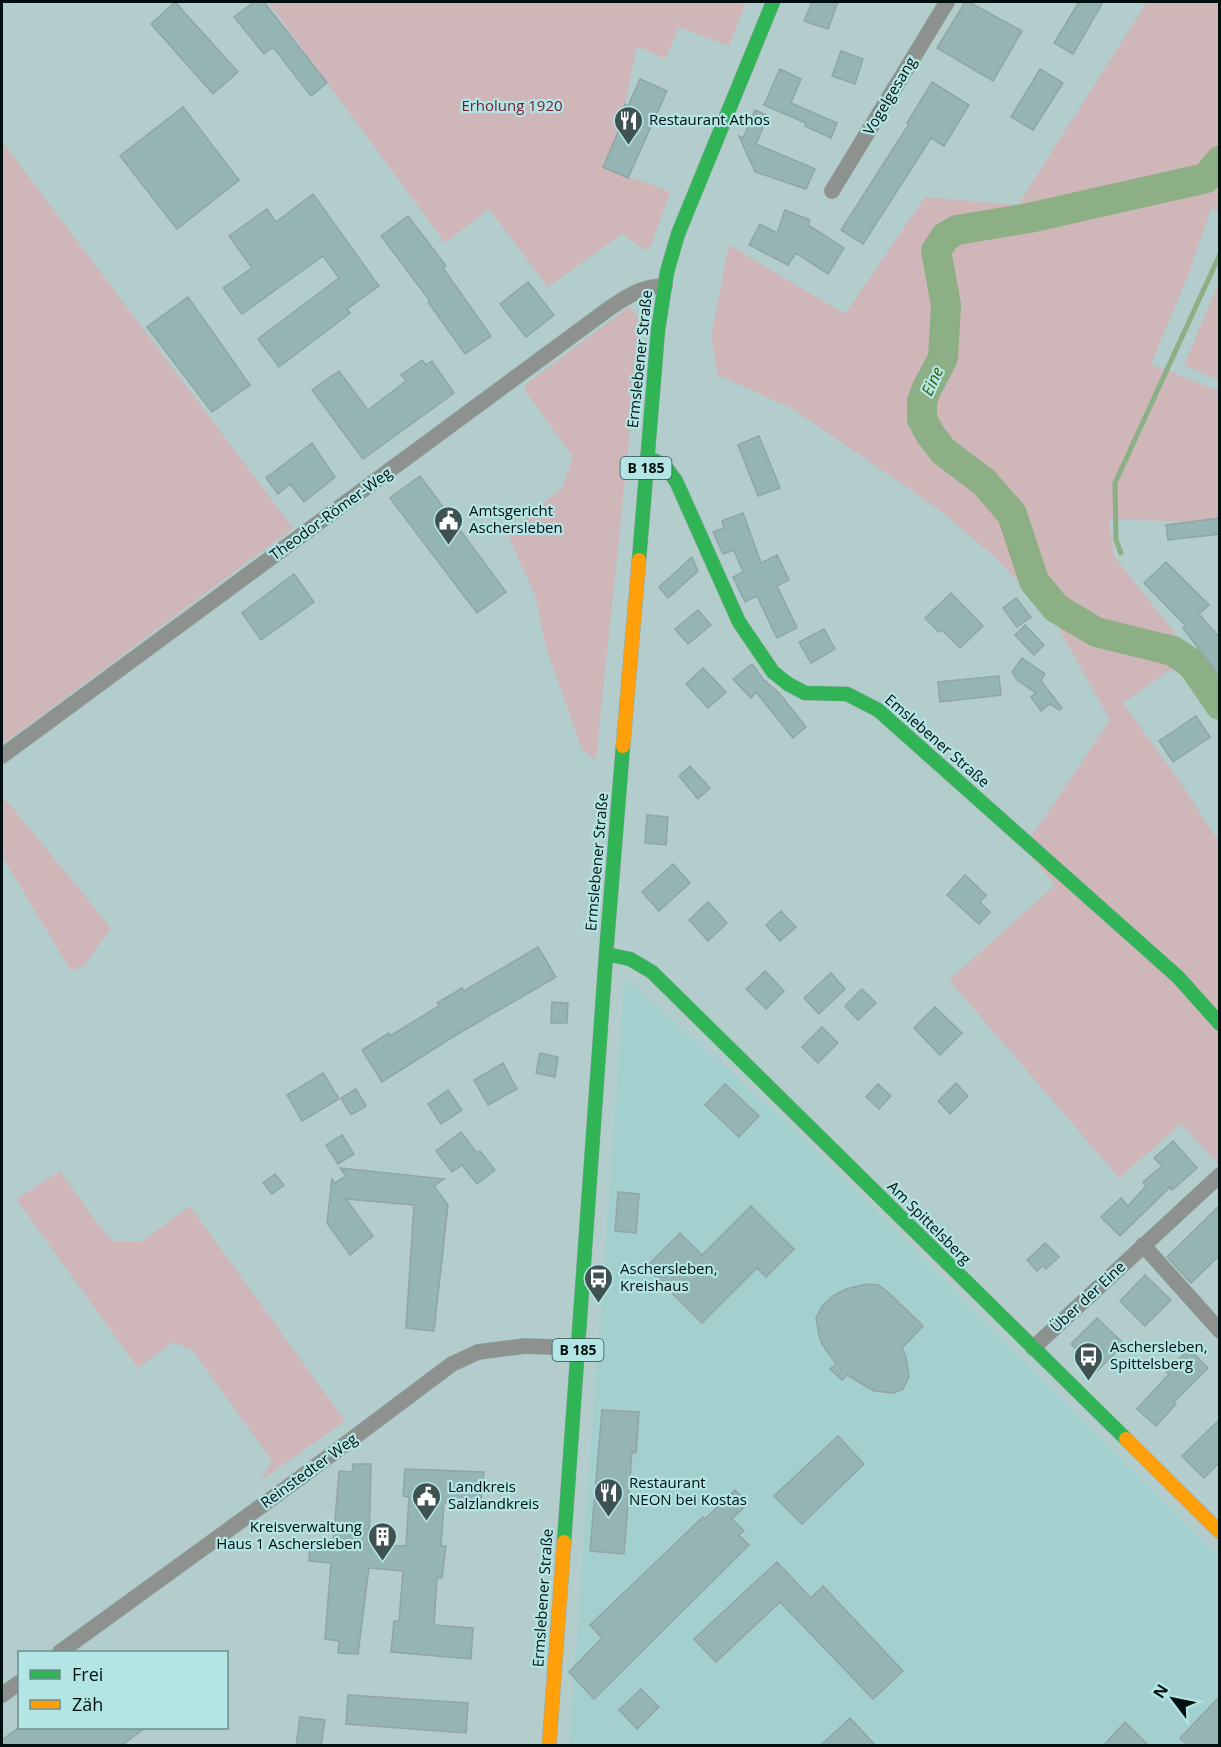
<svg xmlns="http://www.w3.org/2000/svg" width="1221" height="1747" viewBox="0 0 1221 1747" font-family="'Open Sans',sans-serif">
	<rect width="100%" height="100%" fill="#b2cdcc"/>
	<path fill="#a3d0cf" d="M625,978l169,151 425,428v188l-650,1z"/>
	<path fill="#cfb6b9" d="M268,2h478l-17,44 -50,-19 -14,32 -28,-13 -12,58 -8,16 5,3 -19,43c22,11 44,16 67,26l-18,51 -6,8 -24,-17 -74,53 -59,-78 -44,34z
		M1147,2h72v210l-8,-3 -23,67 -37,88 68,27v132l-110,-4 5,37 105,133v31l-45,-53 -51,36 62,86 31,49 3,-1 1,329 -39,-42 -62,54 -170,-198 106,-95 -32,-38c31,-41 58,-85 87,-127l-56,-100 -57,-61 -60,-51 -144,-99 -75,-34 -7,-38 18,-92 116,69 80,-117 93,8z
		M2,141l291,387 -291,217z
		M1219,282v98l-35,-15z
		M630,306l11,18 -45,436 -14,-11 -36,-101 -11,-53 -28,-62 55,-45 11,-31 -47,-65v-8z
		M2,795l109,133 -27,38 -13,5 -69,-115z
		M60,1171l38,53 16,18h27l49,-36 155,215 -85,60 12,-20 -80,-111 -19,-8 -35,26 -122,-169z"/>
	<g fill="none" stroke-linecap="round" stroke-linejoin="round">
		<path stroke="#8daf85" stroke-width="5" d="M1121,553l-5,-13 -1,-57 105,-229"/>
		<path stroke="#8daf85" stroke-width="30" d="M1220,161l-14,17 -177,40 -72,12 -12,7 -9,14 10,54 -3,53 -17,32 -4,12v17l8,15 13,17 41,31 28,32 22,67 22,27 40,24 77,19 19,13 28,41"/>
	</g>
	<path fill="#95b5b4" stroke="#90a5a4" stroke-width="1.5" d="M175,2l63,70 -25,22 -62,-70z
		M254,2h10l63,81 -16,13 -38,-49 -9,7 -30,-37z
		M812,2h26l-10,27 -24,-8z
		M965,2h4l53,29 -29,50 -56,-33z
		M1079,2h24l-30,52 -19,-11z
		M841,51l22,8 -8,25 -23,-8z
		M780,69l21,10 -10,24 46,20 -6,15 -26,-12 1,-3 -42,-18z
		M1040,69l23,14 -30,47 -22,-13z
		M640,79l27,12 -39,87 -25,-11 19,-44 -5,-2 8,-17 3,2z
		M932,82l37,23 -25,41 -13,-8 -68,106 -22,-14 68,-106 -2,-1z
		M183,107l56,73 -62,49 -57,-73z
		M755,110l13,6 -12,28 59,25 -9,20 -51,-17 -16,-36 4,2z
		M313,194l66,92 -32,23 3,4 -71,54 -21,-28 81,-61 -16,-22 -81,58 -19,-26 29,-20 -23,-32 38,-27 9,13z
		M785,210l25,10 -2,5 36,23 -16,26 -32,-21 -8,12 -39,-20 11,-21 17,9z
		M408,216l38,50 -3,2 48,68 -26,18 -37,-52 2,-1 -49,-65z
		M528,282l26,33 -28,22 -26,-33z
		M188,297l62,88 -38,27 -65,-85z
		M422,360l4,5 6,-4 22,32 -91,66 -51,-69 27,-19 29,39 38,-29 -5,-6z
		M759,436l21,52 -22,8 -20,-51z
		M312,443l23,34 -31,25 -14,-18 -12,10 -12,-16z
		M420,476l86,116 -29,21 -87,-115z
		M743,513l18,50 16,-8 12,25 -12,6 20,42 -20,10 -20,-42 -12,6 -12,-25 10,-5 -9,-22 -11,4 -10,-22 11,-4 -2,-7z
		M1220,518v16l-52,6 -2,-15z
		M692,557l6,14 -30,27 -9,-11z
		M1166,562l43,43 -10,9 21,24v39l-37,-49 2,-3 -41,-42z
		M294,574l20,28 -53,38 -19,-27z
		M951,593l32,33 -23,22 -18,-18 -3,2 -14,-14z
		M1016,598l15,19 -14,10 -14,-19z
		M698,610l13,15 -23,19 -13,-15z
		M1025,625l19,20 -10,10 -19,-20z
		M824,629l11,20 -24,14 -12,-21z
		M1022,658l23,16 -4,7 21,27 -3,2 -9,-6 -9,7 -10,-14 5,-4 -19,-13 -5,-8z
		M752,664l11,15 16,14 27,34 -13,11 -37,-46 -5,6 -18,-19z
		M703,668l23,24 -18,16 -22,-24z
		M999,676l2,19 -61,7 -2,-20z
		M1196,716l14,21 -37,25 -14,-21z
		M690,766l20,22 -12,11 -19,-23z
		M647,815l21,2 -2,28 -21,-2z
		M673,864l17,19 -31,28 -17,-19z
		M965,875l21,20 -6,7 10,10 -11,12 -32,-29z
		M708,902l19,21 -19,18 -19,-21z
		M781,911l15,16 -16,14 -14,-16z
		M538,947l18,30 -100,58 -74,47 -20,-32 27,-17 1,3 49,-30 -2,-3 25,-15 2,3z
		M765,971l19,20 -18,18 -20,-20z
		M831,973l14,16 -26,25 -15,-16z
		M862,989l14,14 -18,17 -13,-14z
		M552,1002l16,1 -1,20h-16z
		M935,1007l27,26 -22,22 -26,-27z
		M822,1027l16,16 -20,20 -16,-16z
		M540,1053l18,4 -3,20 -19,-4z
		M503,1063l14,26 -29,16 -14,-25z
		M323,1073l16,26 -37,22 -15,-26z
		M956,1083l12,13 -18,18 -12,-13z
		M725,1084l34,32 -20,21 -34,-32z
		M878,1084l13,12 -12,13 -13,-12z
		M356,1089l10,17 -15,9 -10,-17z
		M448,1090l14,20 -21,14 -13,-20z
		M461,1132l16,21 3,-2 15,19 -18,14 -15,-19 -10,7 -16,-21z
		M342,1135l12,19 -16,10 -12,-19z
		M1173,1141l24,27 -25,22 -2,-3 -50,49 -19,-19 20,-19 7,8 18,-20 -3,-4 19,-16 -8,-8z
		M340,1168l104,11 -10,7 14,19 -14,126 -28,-3 8,-123 -68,-6 27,37 -23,19 -23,-32 5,-44 3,4 11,-7z
		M275,1174l9,11 -12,9 -9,-11z
		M618,1192l21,2 -3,39 -21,-2z
		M1220,1205v50l-29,28 -24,-26z
		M751,1206l43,43 -28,28 -9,-9 -55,55 -56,-56 34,-34 22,22z
		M1045,1243l14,14 -13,12 -3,-3 -6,5 -10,-11z
		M1145,1275l26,25 -26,26 -25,-25z
		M866,1284l12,1 10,7 35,34 -21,22 4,9 3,20 -6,12 -9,4 -20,-2 -27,-16 -5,5 -12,-11 6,-5 -14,-20 -3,-9 -3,-17 7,-13 10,-9 13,-7z
		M1097,1318l27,26 -27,27 -26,-27z
		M1189,1349l19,19 -34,34 2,2 -20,22 -19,-17 32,-35 -3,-2z
		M602,1410l37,2 -3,41 -4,-1 -8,102 -34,-3z
		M1220,1419v43l-16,16 -22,-22z
		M838,1436l26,28 -62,60 -28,-28z
		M353,1464h18l-2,81 37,1 3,-49 -6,-1 2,-27 79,3 -3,29 -37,2 -3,43h5l-4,32h-5l-3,47 39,3 -2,31 -80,-7 3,-31h5l4,-50 -34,-3 -11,86 -20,-1 1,-12 -14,-2 6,-76 -22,-2 1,-18 23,2 6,-74 13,1z
		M735,1490l13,13 -16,16 12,12 -5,4 10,10 -155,154 -25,-27 33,-34 -12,-13 113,-108 2,2z
		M777,1562l34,36 12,-12 80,85 -30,28 -93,-97 -64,60 -22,-23z
		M641,1689l18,18 -22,22 -18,-19z
		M348,1695l120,8 -2,30 -120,-9z
		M1220,1696v50h-32l-8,-8z
		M300,1717l25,3 -4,26h-25z
		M850,1718l26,28h-56z
		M1125,1722l24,24h-46z
		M18,1728h127l-24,18h-119v-6z"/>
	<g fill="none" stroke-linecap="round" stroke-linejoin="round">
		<defs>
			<path id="street" d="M832,191l115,-189
				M2,756l605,-446c19,-13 34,-24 58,-24
				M1143,1245l77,86
				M1033,1348l187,-173
				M60,1652l244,-177 148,-111 26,-12 47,-6 53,2
				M2,1695l18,-13"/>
			<path id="fast" d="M647,457l17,8 12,16 63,141 34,50 15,12 17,9 42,1 31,16 300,267 42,47
				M639,560l19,-230 9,-58 11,-38 95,-232
				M606,954l24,5 22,13 474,467
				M564,1542l42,-588 17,-208"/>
			<path id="slow" d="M623,746l16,-186
				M1126,1439l94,93
				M549,1746l15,-204"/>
		</defs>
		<use href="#street" stroke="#94a8a8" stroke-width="16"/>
		<use href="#fast" stroke="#94a8a8" stroke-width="15"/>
		<use href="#slow" stroke="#94a8a8" stroke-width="15"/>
		<use href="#street" stroke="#8d928e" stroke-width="15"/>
		<use href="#fast" stroke="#30b455" stroke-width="14"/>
		<use href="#slow" stroke="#ff9f0a" stroke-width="14"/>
	</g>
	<defs>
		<symbol id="restaurant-pin" viewBox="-11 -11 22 30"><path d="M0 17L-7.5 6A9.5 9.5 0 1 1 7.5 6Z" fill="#3e5251" stroke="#b3e5e4"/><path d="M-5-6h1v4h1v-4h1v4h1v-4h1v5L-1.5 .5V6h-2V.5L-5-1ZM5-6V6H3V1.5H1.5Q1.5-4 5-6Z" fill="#fff"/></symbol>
		<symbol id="civic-pin" viewBox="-11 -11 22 30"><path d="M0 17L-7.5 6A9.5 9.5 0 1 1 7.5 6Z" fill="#3e5251" stroke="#b3e5e4"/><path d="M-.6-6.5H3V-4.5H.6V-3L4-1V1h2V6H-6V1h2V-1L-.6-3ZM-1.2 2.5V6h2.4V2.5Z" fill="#fff"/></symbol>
		<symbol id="bus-pin" viewBox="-11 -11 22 30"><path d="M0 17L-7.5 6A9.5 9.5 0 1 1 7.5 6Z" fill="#3e5251" stroke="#b3e5e4"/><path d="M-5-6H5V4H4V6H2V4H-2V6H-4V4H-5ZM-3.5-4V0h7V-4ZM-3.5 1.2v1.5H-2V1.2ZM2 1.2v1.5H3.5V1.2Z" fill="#fff"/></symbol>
		<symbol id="building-pin" viewBox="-11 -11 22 30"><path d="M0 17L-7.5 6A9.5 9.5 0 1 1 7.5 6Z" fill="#3e5251" stroke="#b3e5e4"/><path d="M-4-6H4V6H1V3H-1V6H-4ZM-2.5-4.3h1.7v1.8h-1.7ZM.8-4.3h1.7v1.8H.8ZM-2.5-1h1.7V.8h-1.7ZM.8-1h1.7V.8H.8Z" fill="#fff"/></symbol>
	</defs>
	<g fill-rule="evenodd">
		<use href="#restaurant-pin" x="612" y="104" width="33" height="45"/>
		<use href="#civic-pin" x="432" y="504" width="33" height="45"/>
		<use href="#bus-pin" x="582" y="1262" width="33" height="45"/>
		<use href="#bus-pin" x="1072" y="1340" width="33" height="45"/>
		<use href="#restaurant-pin" x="592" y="1476" width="33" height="45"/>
		<use href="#civic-pin" x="410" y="1480" width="33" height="45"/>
		<use href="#building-pin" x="366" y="1520" width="33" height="45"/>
	</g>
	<g text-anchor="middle" stroke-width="4.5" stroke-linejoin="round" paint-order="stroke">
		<g fill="#b3e5e4" stroke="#364f4f" stroke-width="1.5">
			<rect x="620.5" y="457" width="51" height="22" rx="4.5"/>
			<rect x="552.5" y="1339" width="51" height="22" rx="4.5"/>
		</g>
		<g font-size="14" font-weight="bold" fill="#000f0f">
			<text x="646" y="473">B 185</text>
			<text x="578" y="1355">B 185</text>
		</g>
		<g font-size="15" fill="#000f0f" stroke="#b3e5e4">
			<text transform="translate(890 96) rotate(-59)" y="5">Vogelgesang</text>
			<text transform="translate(640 359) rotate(-84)" y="5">Ermslebener Straße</text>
			<text transform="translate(331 514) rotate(-36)" y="5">Theodor-Römer-Weg</text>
			<text transform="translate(937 741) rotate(41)" y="5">Emslebener Straße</text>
			<text transform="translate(597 862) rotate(-85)" y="5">Ermslebener Straße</text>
			<text transform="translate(929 1223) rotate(45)" y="5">Am Spittelsberg</text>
			<text transform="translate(1088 1297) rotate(-43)" y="5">Über der Eine</text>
			<text transform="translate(309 1471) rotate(-36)" y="5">Reinstedter Weg</text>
			<text transform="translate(543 1598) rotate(-86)" y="5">Ermslebener Straße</text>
		</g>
		<g font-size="15" fill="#751a2d" stroke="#b3e5e4">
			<text x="512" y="111">Erholung 1920</text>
		</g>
		<g font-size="15" fill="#000f0f" stroke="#b3e5e4" text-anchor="start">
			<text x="649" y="125">Restaurant Athos</text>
			<text x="469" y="516">Amtsgericht<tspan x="469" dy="17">Aschersleben</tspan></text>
			<text x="620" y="1274">Aschersleben,<tspan x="620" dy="17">Kreishaus</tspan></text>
			<text x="1110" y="1352">Aschersleben,<tspan x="1110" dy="17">Spittelsberg</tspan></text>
			<text x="629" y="1488">Restaurant<tspan x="629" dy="17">NEON bei Kostas</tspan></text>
			<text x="448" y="1492">Landkreis<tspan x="448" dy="17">Salzlandkreis</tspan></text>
			<text x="362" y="1532" text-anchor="end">Kreisverwaltung<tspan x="362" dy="17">Haus 1 Aschersleben</tspan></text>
		</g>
		<g font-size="16" font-style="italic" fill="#346207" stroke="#b3e5e4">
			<text transform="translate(932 381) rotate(-65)" y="6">Eine</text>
		</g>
	</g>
	<rect width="1221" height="1747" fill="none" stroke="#000f0f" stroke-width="6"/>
	<rect x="18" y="1651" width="210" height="78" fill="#b3e5e4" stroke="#6b8f8f" stroke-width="1.5"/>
	<rect x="30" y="1670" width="30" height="9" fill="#30b455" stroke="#6b8f8f" stroke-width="1.5"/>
	<text x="72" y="1681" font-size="18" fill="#000f0f">Frei</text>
	<rect x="30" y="1700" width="30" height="9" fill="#ff9f0a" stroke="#6b8f8f" stroke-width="1.5"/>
	<text x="72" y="1711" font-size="18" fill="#000f0f">Zäh</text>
	<g transform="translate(1173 1699) rotate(302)" stroke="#b3e5e4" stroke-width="4.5" paint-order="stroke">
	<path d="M0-4.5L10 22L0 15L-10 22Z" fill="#000f0f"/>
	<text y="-9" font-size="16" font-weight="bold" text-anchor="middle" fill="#000f0f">N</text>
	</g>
</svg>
